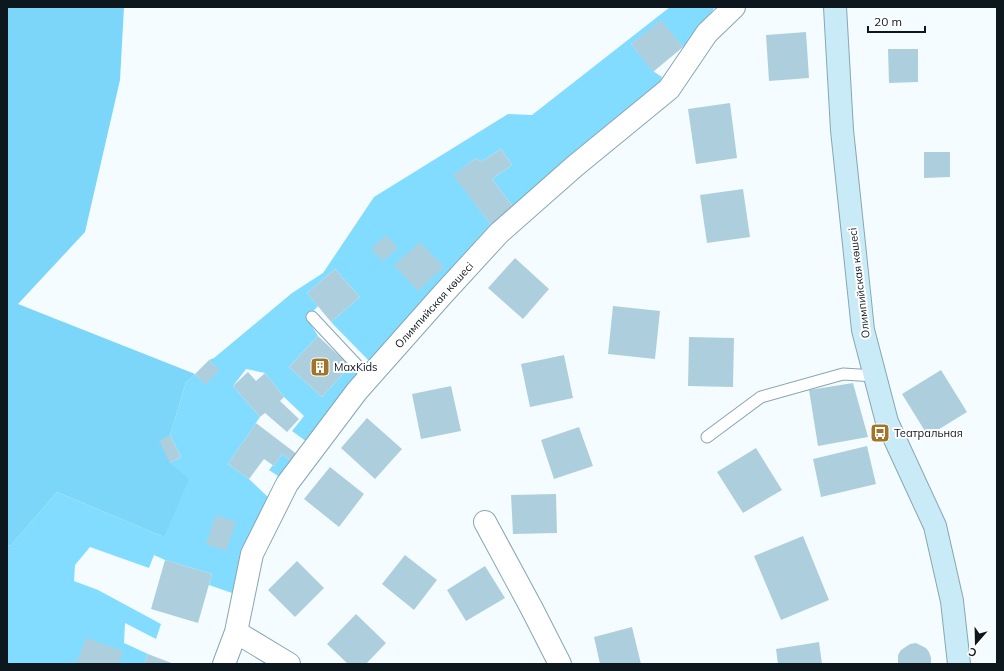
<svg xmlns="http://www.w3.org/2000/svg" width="1004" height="671" viewBox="0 0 1004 671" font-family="Mulish,sans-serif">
	<rect width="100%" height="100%" fill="#f5fcff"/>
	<path fill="#82dcff" d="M670,7h45l-19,28 -6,12h-7l-22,-26 -30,23 22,27 9,6 -6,17 -142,114 -22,-29 20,-14 -11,-16 -20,13 -5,-4 -22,17 37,50 -117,141 -43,-44 29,-25 -25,-28 -28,24 11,13 -11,12 11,18 -29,31 33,30 28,-31 9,11 -52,65 -15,-11 12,-15 -20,-19 -19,-24 -19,-4 -13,17 27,31 -32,47 21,15 21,20 -14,30 -24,64 -23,-8 3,-11 -47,-14 -11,-5 -5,13 -59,-21 -15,18 -1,16 24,9 63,34 -5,15 -31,-16 -1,20 24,11 -4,10h-137v-118l4,-1 46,-53 107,45 6,-74 11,-6 -11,-22 16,-53 9,-8 10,10 14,-14 -10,-10 5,-2 78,-65 31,-20 51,-76 134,-83 24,1z
		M282,454l11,8 -12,16 -12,-8 4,-5 1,1z"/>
	<path fill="#7bd6f9" d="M7,7h117l-4,73 -35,152 -67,72 177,70 -9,8 -16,53v28l19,16 -25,58 -107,-45 -46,53 -4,1z"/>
	<path fill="#adcfdd" d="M661,20l22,27 -30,25 -22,-28z
		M806,32l3,46 -40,3 -3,-46z
		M888,49h30v33l-29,1z
		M730,103l7,55 -41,6 -8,-55z
		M501,149l11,16 -20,14 22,29 -23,17 -38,-50 23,-17 5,4z
		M924,152h26v25l-26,1z
		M743,189l7,48 -43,6 -7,-48z
		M386,235l12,13 -15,13 -12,-12z
		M420,242l24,25 -26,24 -24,-26z
		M515,258l34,31 -26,30 -35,-31z
		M335,269l25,28 -29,25 -24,-29z
		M613,306l47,5 -5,48 -47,-5z
		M318,336l32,30 -28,31 -33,-30z
		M689,337l45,1 -1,49 -45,-1z
		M564,355l9,43 -43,9 -9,-43z
		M209,360l11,10 -15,15 -10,-11z
		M941,370l26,42 -39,24 -26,-42z
		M248,372l8,9 9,-8 19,24 -4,4 19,18 -12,13 -22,-19 -5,4 -27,-31z
		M853,383l15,54 -50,9 -9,-56z
		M451,386l10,45 -40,8 -9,-45z
		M367,418l35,31 -27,30 -34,-31z
		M256,423l42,32 -5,7 -11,-8 -8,12 -10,-7 -15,20 -21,-15z
		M579,427l14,39 -39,13 -13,-39z
		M170,435l11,22 -11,6 -11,-22z
		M867,446l9,38 -55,13 -8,-38z
		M756,448l26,42 -39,23 -26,-41z
		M330,467l34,27 -25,33 -35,-28z
		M556,494l1,39 -44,1 -2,-39z
		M216,515l20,7 -10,29 -20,-7z
		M803,536l26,64 -48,20 -27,-64z
		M405,555l32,25 -23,30 -32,-26z
		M165,560l47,14 -14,49 -47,-14z
		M297,561l27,27 -29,29 -27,-27z
		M485,566l20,32 -39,23 -19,-31z
		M356,614l30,29 -20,21h-18l-21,-20z
		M632,627l9,37h-41l-6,-27z
		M86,638l37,13 -4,13h-43z
		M819,642l3,22h-44l-2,-15z
		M916,643l10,5 3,4 2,6v6h-33v-9l3,-5 9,-6z
		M148,654l26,10h-30z"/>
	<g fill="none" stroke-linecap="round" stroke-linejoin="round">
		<defs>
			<path id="lane" d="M312,317l57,61
				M707,437l54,-40 82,-23 32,2"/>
			<path id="street" d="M485,522l47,87 28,55
				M236,632l53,32
				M224,664l12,-32 16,-78 35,-70 70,-93 86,-97 56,-61 76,-67 94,-77 38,-56 27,-26"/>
			<path id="secondary" d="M835,7l7,123 21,200 24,92 48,104 17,75 7,63"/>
		</defs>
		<use href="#lane" stroke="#86a6b4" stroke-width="13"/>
		<use href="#street" stroke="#86a6b4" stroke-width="24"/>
		<use href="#secondary" stroke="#86a6b4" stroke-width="24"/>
		<use href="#lane" stroke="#fff" stroke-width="11"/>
		<use href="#street" stroke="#fff" stroke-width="22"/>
		<use href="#secondary" stroke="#c8ebf7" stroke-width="22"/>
	</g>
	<defs>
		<symbol id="building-square" viewBox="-11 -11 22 22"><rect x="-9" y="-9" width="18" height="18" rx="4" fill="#a37428" stroke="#fff"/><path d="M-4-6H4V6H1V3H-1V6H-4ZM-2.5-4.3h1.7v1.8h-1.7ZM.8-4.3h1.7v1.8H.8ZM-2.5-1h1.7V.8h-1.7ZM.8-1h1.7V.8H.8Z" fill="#fff"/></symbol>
		<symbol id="bus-square" viewBox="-11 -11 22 22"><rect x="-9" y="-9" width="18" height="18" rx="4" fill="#a37428" stroke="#fff"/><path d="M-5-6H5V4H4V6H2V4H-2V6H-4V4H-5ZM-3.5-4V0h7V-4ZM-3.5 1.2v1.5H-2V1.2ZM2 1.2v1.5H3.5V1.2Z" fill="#fff"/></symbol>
	</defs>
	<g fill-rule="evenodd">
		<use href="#building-square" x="309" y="356" width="22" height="22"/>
		<use href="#bus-square" x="869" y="422" width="22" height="22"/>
	</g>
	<g text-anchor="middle" stroke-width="4" stroke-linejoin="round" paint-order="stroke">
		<g font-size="11" fill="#0c181d" stroke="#fff">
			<text transform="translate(859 283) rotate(-97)" y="4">Олимпийская көшесі</text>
			<text transform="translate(434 305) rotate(-48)" y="4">Олимпийская көшесі</text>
		</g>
		<g font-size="11" fill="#0c181d" stroke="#fff" text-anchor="start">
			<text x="334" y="371">MaxKids</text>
			<text x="894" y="437">Театральная</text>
		</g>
	</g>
	<rect width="1004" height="671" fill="none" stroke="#0c181d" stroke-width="16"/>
	<g transform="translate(976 643) rotate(200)" stroke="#ffffff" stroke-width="3" paint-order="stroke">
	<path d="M0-3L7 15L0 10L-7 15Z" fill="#0c181d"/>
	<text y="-6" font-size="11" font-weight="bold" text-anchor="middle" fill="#0c181d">С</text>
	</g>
	<path d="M868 26v6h57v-6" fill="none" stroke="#0c181d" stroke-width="2"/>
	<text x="874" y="26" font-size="12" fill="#0c181d" stroke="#ffffff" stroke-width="3" paint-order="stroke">20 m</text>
</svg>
